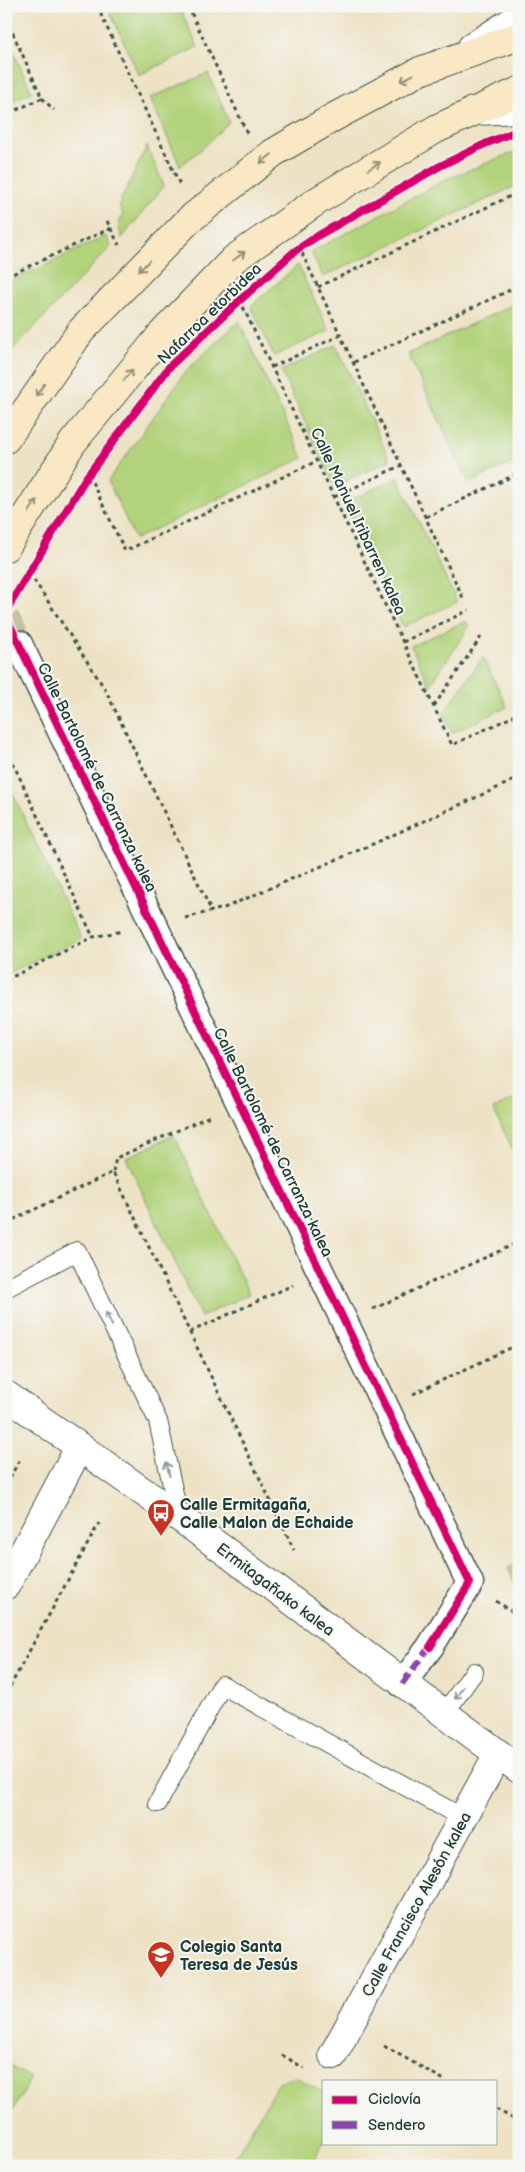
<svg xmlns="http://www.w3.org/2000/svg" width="525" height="2172" viewBox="0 0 525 2172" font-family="'Balsamiq Sans',sans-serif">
	<rect width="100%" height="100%" fill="#f6f6f2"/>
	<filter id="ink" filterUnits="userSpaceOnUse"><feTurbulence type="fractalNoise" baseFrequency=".02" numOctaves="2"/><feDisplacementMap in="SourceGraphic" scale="10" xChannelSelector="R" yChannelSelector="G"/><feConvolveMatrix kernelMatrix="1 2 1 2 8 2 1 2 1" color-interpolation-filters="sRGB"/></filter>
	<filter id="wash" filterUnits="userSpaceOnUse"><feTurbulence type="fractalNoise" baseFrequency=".0096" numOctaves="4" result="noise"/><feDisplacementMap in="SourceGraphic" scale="20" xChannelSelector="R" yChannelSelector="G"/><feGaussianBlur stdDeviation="1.12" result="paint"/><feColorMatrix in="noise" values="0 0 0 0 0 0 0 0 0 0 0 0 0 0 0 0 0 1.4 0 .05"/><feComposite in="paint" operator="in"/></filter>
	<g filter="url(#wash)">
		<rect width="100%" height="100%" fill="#ede2c4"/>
		<path fill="#b2d37b" stroke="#688858" d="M107,6h72l19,41 -59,28z
			M6,36l26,56 -26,11z
			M208,73l21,49 -25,25 -24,19 -30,-68z
			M147,146l17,40 -42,52 -4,-13 5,-10 -4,-11z
			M519,150v34l-196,93 -12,-25 134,-72z
			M106,236l5,10 -105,111v-73z
			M298,265l31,66 -55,25 -23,-50z
			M519,302v158l-50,23 -61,-129z
			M239,321l64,137 -168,81 -27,-58 79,-111z
			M336,345l54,115 -55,26 -54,-115z
			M398,478l59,124 -54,25 -59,-124z
			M466,621l3,6 -39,59 -19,-40z
			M483,657l24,50 -55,26 -9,-19z
			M6,779l75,160 -75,36z
			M519,1097v65l-26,-53z
			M174,1135l75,159 -48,23 -75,-159z
			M519,1562v30l-11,-24z
			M6,2064l25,14 -25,45z
			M296,2077l28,16v48l-14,25h-76l-1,-5 46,-79z"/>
	</g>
	<g filter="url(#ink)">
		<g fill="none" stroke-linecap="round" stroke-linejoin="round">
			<path stroke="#c4c1a7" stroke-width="26" stroke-dasharray="26 13" stroke-linecap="butt" d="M6,617l13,27"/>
			<defs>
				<path id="service" d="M6,1288l71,-37 81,170 21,96
					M444,1714l30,-42
					M158,1803l64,-118 241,133"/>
				<path id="pedestrian" d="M19,644l451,939 -40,64 -28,37"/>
				<path id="minor" d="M6,1585l73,-137
					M333,2055l165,-301"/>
				<path id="tertiary" d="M472,47l47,-30
					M473,111l46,-2
					M6,1395l173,122 340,252"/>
				<path id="secondary" d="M6,439l75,-108 108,-111 84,-67 63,-37 84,-45 99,-35
					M6,547l67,-105 89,-108 72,-75 83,-58 119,-72 83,-38"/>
			</defs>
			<use href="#service" stroke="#3e564a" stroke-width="20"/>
			<use href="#pedestrian" stroke="#3e564a" stroke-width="29"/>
			<use href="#minor" stroke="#3e564a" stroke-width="30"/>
			<use href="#tertiary" stroke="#3e564a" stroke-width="30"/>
			<use href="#secondary" stroke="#3e564a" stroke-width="30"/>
			<path stroke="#3e564a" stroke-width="3" stroke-dasharray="4 4" stroke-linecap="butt" d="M97,6l84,181
				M188,6l60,129
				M6,18l36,80 -36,17
				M42,98l12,12
				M107,221l12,24
				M302,253l162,347
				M6,277l105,-49
				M318,287l201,-95
				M243,307l209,438 66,-31
				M354,362l165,-76
				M272,367l69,-32
				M92,482l33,69 192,-90
				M334,497l68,-32
				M426,517l93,-44
				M34,580l71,109 107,223
				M403,642l66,-32
				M434,706l47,-69
				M6,748l87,189
				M185,918l39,-10 149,-64 146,-66
				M6,980l87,-43 30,-6
				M113,1172l3,-14 96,-43
				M6,1223l107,-51 181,378
				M373,1309l146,-67
				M190,1332l103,-47
				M413,1394l106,-50
				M6,1485l15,-28
				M496,1601l23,15
				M6,1694l93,-171
				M384,2046l62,35
				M282,2055l22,13
				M496,2109l23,13"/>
			<use href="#service" stroke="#fff" stroke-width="18"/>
			<use href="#pedestrian" stroke="#fff" stroke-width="26"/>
			<use href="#minor" stroke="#fff" stroke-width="28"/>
			<use href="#tertiary" stroke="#fff" stroke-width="28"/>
			<use href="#secondary" stroke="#fae7c3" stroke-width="28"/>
			<path stroke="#8e44ad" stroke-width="6" stroke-dasharray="12 6" stroke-linecap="butt" d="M402,1684l30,-41"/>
			<defs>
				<path id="cycleway" d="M6,611l79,-132 85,-113 69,-65 56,-50 24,-16 121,-69 45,-22 34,-14
					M6,617l464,966 -40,64"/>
			</defs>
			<use href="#cycleway" stroke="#f6f6f2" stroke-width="11"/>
			<use href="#cycleway" stroke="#d6006c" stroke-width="8"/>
		</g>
		<defs><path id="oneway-shaft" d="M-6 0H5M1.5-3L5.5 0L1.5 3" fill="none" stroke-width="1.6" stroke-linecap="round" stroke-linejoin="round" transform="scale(1.25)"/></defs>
		<g stroke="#8c927c">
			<use href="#oneway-shaft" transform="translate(407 78) rotate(152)"/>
			<use href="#oneway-shaft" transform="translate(266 159) rotate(141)"/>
			<use href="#oneway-shaft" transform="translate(374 166) rotate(-32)"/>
			<use href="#oneway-shaft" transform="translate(239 256) rotate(-37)"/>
			<use href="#oneway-shaft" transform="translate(144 266) rotate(134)"/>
			<use href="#oneway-shaft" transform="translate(128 375) rotate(-51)"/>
			<use href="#oneway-shaft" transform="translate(40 390) rotate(125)"/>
			<use href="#oneway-shaft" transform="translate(33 506) rotate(-57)"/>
		</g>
		<g stroke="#8f9e9a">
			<use href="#oneway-shaft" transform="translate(109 1319) rotate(-115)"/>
			<use href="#oneway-shaft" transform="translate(168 1469) rotate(-102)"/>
			<use href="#oneway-shaft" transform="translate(459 1693) rotate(125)"/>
		</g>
	</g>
	<defs>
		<symbol id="bus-pin" viewBox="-11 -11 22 30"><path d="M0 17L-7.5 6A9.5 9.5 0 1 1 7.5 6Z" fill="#c8321e" stroke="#f6f6f2"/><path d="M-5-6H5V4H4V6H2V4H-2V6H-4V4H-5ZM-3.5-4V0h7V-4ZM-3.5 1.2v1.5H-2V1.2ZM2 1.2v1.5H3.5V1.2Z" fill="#fff"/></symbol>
		<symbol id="school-pin" viewBox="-11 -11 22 30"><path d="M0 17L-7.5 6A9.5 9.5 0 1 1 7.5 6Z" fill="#c8321e" stroke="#f6f6f2"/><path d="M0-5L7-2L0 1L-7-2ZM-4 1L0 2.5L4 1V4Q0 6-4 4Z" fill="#fff"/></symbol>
	</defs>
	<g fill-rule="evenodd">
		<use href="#bus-pin" x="145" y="1497" width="32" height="43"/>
		<use href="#school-pin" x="145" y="1939" width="32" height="43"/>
	</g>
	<g text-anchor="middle" stroke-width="4" stroke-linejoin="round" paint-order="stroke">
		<g font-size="16" fill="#1f3d34" stroke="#f6f6f2">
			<text transform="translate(209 313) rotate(-44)" y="6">Nafarroa etorbidea</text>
			<text transform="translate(359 521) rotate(65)" y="6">Calle Manuel Iribarren kalea</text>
			<text transform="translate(98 777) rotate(64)" y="6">Calle Bartolomé de Carranza kalea</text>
			<text transform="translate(274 1142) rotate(64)" y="6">Calle Bartolomé de Carranza kalea</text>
			<text transform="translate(276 1589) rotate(37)" y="6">Ermitagañako kalea</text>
			<text transform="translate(416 1904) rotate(-61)" y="6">Calle Francisco Alesón kalea</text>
		</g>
		<g font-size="16" font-weight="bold" fill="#1f3d34" stroke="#f6f6f2" text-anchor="start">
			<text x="180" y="1510">Calle Ermitagaña,<tspan x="180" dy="18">Calle Malon de Echaide</tspan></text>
			<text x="180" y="1952">Colegio Santa<tspan x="180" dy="18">Teresa de Jesús</tspan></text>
		</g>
	</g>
	<rect width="525" height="2172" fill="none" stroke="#f6f6f2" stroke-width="25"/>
	<rect x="322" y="2080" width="175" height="65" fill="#f6f6f2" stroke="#a0aca6"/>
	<rect x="332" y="2096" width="25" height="8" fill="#d6006c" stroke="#a0aca6"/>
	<text x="368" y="2104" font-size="15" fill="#1f3d34">Ciclovía</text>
	<rect x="332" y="2121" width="25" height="8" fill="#8e44ad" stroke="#a0aca6"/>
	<text x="368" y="2130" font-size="15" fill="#1f3d34">Sendero</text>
</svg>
